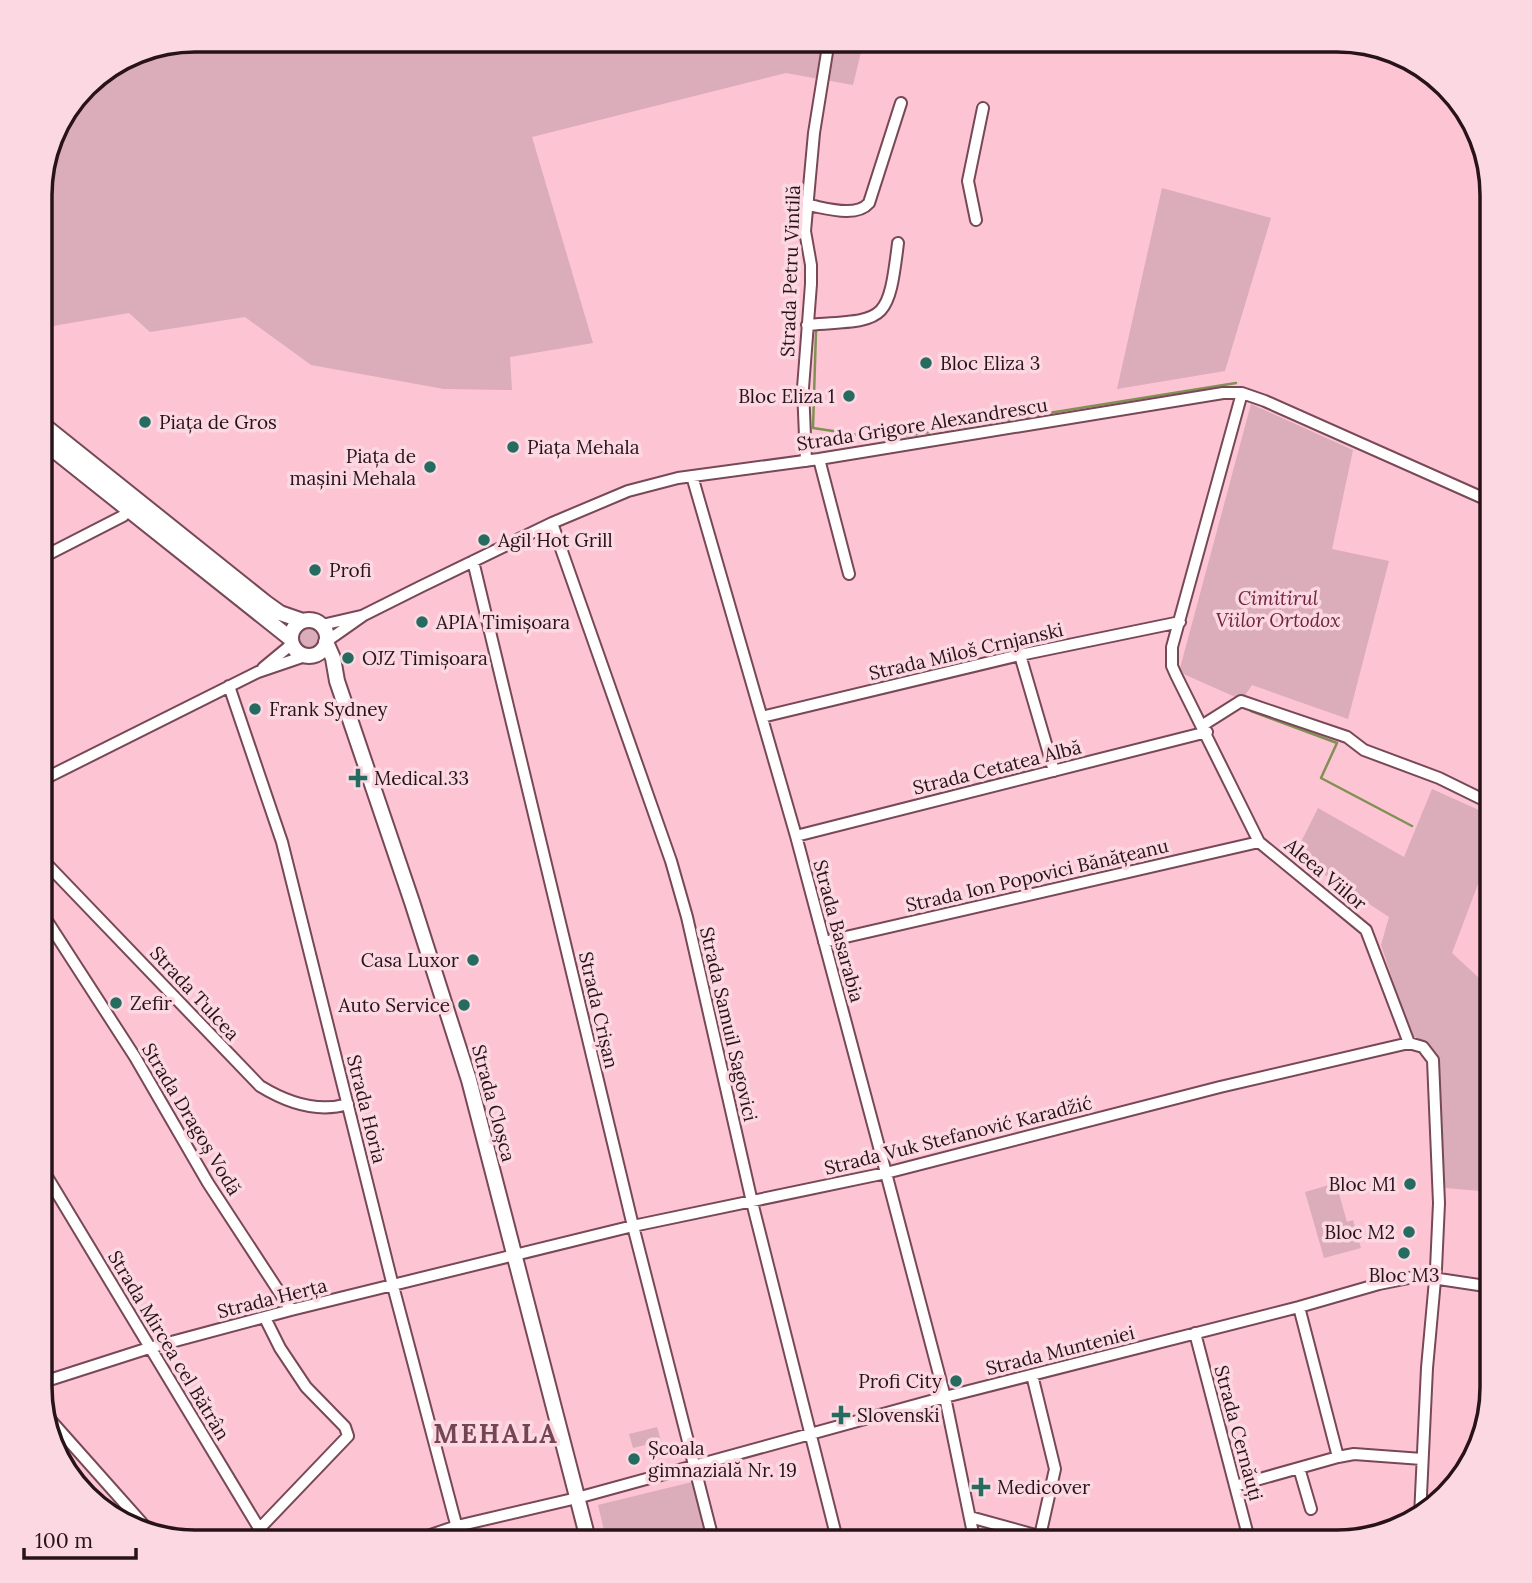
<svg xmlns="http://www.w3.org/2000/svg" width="1532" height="1583" viewBox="0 0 1532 1583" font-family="Lora,serif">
	<rect width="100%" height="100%" fill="#fdc4d4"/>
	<path fill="#dbacb9" d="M195,40h669l-11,45 -67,-12 -254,64 61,206 -83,14 2,33 -68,-1 -133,-24 -66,-48 -95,15 -21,-19 -88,15v-143l15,-59 37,-47 43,-27z
		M1162,188l109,30 -46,153 -108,18z
		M1251,404l102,46 -21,99 57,12 -41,158 -96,-34 -10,15 -63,-28z
		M298 638a11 11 0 1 1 22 0a11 11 0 1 1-22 0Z
		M1432,789l60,27v31l-40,106 40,37v202l-47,-4 -7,-129c-7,-12 -15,-18 -27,-24l-30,-90 8,-28 -96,-63 7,-10 18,-36 86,49z
		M1336,1183l11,39 6,-2 8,28 -37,10 -19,-66z
		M657,1427l4,14 -28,7 -4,-14z
		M692,1482l16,61h-101l-9,-38z"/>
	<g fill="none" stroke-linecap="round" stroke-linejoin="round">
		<path stroke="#819054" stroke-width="2.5" d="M816,331l-3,97 73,11 350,-56
			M1251,711l86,32 -16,35 91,48"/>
		<defs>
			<path id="minor" d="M808,205c18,3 48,13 61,-2l32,-100
				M976,220l-8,-39 15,-73
				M807,325c78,-6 81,1 91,-82
				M1242,393l-70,254v19l4,9 83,167 107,88 43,113 14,4 10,13 6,143 -3,66 -9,99 -7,148
				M819,459l30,115
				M806,461l-3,-73 8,-104v-19l-6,-34 9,-98 15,-93
				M692,476l104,360 90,337 59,224 30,146
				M552,523l119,338 16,56 65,285 86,341
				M41,558l82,-42 9,-9
				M473,561l160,665 81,317
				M322,625l39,-9
				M327,641l37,-26 56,-28 132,-64 76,-32 50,-13 141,-19 404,-66h19l23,8 227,101
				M1020,655l34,116
				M263,668l29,-24
				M229,686l53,156 111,444 68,257
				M762,717l258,-62 160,-33
				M1203,725l38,-24 106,36 17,13 75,28 53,26
				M40,781l218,-109 47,-16
				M796,836l411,-104
				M40,857l220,229c26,16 58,27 88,18
				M40,910l95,147 73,126 83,127
				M824,942l435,-100
				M40,1165l228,378
				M1299,1307l39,150
				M1195,1333l55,210
				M1032,1375l23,94 -15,67
				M40,1383l109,-35 142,-38 342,-84 253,-53 334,-86 189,-44
				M46,1415l104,117
				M1299,1468l12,41
				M1235,1486l103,-29 16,-3 68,5
				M970,1517l94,26
				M260,1528l88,-92 -3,-9 -39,-40 -26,-39 -15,-30
				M407,1543l50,-17 120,-28 368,-101 354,-90 80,-23 50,-10 10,5 53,8"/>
			<path id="major" d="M41,423l225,180 14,10 23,8
				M41,440l250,199
				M291 638a18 18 0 1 1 36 0a18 18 0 1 1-36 0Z
				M326,642l7,16 4,23 75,221 57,178 120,463"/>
		</defs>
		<use href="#minor" stroke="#774856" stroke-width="14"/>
		<use href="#major" stroke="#774856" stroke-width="18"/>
		<use href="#minor" stroke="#fff" stroke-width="10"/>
		<use href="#major" stroke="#fff" stroke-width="14"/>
	</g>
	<g fill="#256b5f" stroke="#fbd8e2" stroke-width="2.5">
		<circle cx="926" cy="363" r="7"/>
		<circle cx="849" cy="396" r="7"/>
		<circle cx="145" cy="422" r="7"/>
		<circle cx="513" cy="447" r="7"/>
		<circle cx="430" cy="467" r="7"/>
		<circle cx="484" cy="540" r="7"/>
		<circle cx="315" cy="570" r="7"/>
		<circle cx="422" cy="622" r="7"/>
		<circle cx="348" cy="658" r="7"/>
		<circle cx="255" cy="709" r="7"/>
		<path d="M354.5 767.5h7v7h7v7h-7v7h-7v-7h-7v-7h7z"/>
		<circle cx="473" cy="960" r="7"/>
		<circle cx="116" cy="1003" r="7"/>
		<circle cx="464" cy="1005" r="7"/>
		<circle cx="1410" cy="1184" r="7"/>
		<circle cx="1409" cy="1232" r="7"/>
		<circle cx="1404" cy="1253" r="7"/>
		<circle cx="956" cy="1381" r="7"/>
		<path d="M837.5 1404.5h7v7h7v7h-7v7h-7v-7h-7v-7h7z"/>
		<circle cx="634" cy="1459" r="7"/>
		<path d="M977.5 1476.5h7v7h7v7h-7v7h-7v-7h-7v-7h7z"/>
	</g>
	<g text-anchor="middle" stroke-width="7" stroke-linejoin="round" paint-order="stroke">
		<g font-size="19" fill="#271319" stroke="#fbd8e2">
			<text transform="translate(790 271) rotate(-88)" y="7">Strada Petru Vintilă</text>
			<text transform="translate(922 424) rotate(-9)" y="7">Strada Grigore Alexandrescu</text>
			<text transform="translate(966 651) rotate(-13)" y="7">Strada Miloš Crnjanski</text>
			<text transform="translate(997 767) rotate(-14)" y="7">Strada Cetatea Albă</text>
			<text transform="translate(1326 874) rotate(40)" y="7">Aleea Viilor</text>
			<text transform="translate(1037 875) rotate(-13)" y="7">Strada Ion Popovici Bănățeanu</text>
			<text transform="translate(839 931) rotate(75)" y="7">Strada Basarabia</text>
			<text transform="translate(195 993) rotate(47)" y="7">Strada Tulcea</text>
			<text transform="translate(599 1010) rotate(77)" y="7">Strada Crișan</text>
			<text transform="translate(729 1024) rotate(77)" y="7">Strada Samuil Sagovici</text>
			<text transform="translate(494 1103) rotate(75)" y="7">Strada Cloșca</text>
			<text transform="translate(367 1109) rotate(76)" y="7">Strada Horia</text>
			<text transform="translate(192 1119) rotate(59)" y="7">Strada Dragoș Vodă</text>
			<text transform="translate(958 1135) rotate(-14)" y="7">Strada Vuk Stefanović Karadžić</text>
			<text transform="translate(272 1298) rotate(-14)" y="7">Strada Herța</text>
			<text transform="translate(169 1345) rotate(59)" y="7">Strada Mircea cel Bătrân</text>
			<text transform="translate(1060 1350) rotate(-14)" y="7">Strada Munteniei</text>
			<text transform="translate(1239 1433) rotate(75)" y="7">Strada Cernăuți</text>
		</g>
		<g font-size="19" fill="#271319" stroke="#fbd8e2" text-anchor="start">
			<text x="940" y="370">Bloc Eliza 3</text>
			<text x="835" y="403" text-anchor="end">Bloc Eliza 1</text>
			<text x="159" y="429">Piața de Gros</text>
			<text x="527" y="454">Piața Mehala</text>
			<text x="416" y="463" text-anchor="end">Piața de<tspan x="416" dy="22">mașini Mehala</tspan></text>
			<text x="498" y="547">Agil Hot Grill</text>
			<text x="329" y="577">Profi</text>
			<text x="436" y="629">APIA Timișoara</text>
			<text x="362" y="665">OJZ Timișoara</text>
			<text x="269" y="716">Frank Sydney</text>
			<text x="374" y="785">Medical.33</text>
			<text x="459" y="967" text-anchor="end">Casa Luxor</text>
			<text x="130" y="1010">Zefir</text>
			<text x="450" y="1012" text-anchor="end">Auto Service</text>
			<text x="1396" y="1191" text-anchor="end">Bloc M1</text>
			<text x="1395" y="1239" text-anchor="end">Bloc M2</text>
			<text x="1404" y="1282" text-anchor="middle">Bloc M3</text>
			<text x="942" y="1388" text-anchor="end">Profi City</text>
			<text x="857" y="1422">Slovenski</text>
			<text x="648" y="1455">Școala<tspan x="648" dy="22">gimnazială Nr. 19</tspan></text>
			<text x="997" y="1494">Medicover</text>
		</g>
		<g font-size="19" font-style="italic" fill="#712241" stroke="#fbd8e2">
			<text x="1278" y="605">Cimitirul<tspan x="1278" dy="22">Viilor Ortodox</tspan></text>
		</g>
		<g font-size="26" font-weight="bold" letter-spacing="2" fill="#744554" stroke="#fbd8e2">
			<text x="496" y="1443">MEHALA</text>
		</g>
	</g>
	<path d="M0 0H1532V1583H0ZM195 52H1337A143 143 0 0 1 1480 195V1387A143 143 0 0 1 1337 1530H195A143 143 0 0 1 52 1387V195A143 143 0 0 1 195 52Z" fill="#fbd8e2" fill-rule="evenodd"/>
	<path fill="none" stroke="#271319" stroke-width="3.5" d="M195 52H1337A143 143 0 0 1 1480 195V1387A143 143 0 0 1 1337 1530H195A143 143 0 0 1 52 1387V195A143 143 0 0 1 195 52Z"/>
	<path d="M24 1548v10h112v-10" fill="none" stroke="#271319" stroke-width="3.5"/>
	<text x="35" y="1548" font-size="21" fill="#271319" stroke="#fbd8e2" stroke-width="5" paint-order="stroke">100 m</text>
</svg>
